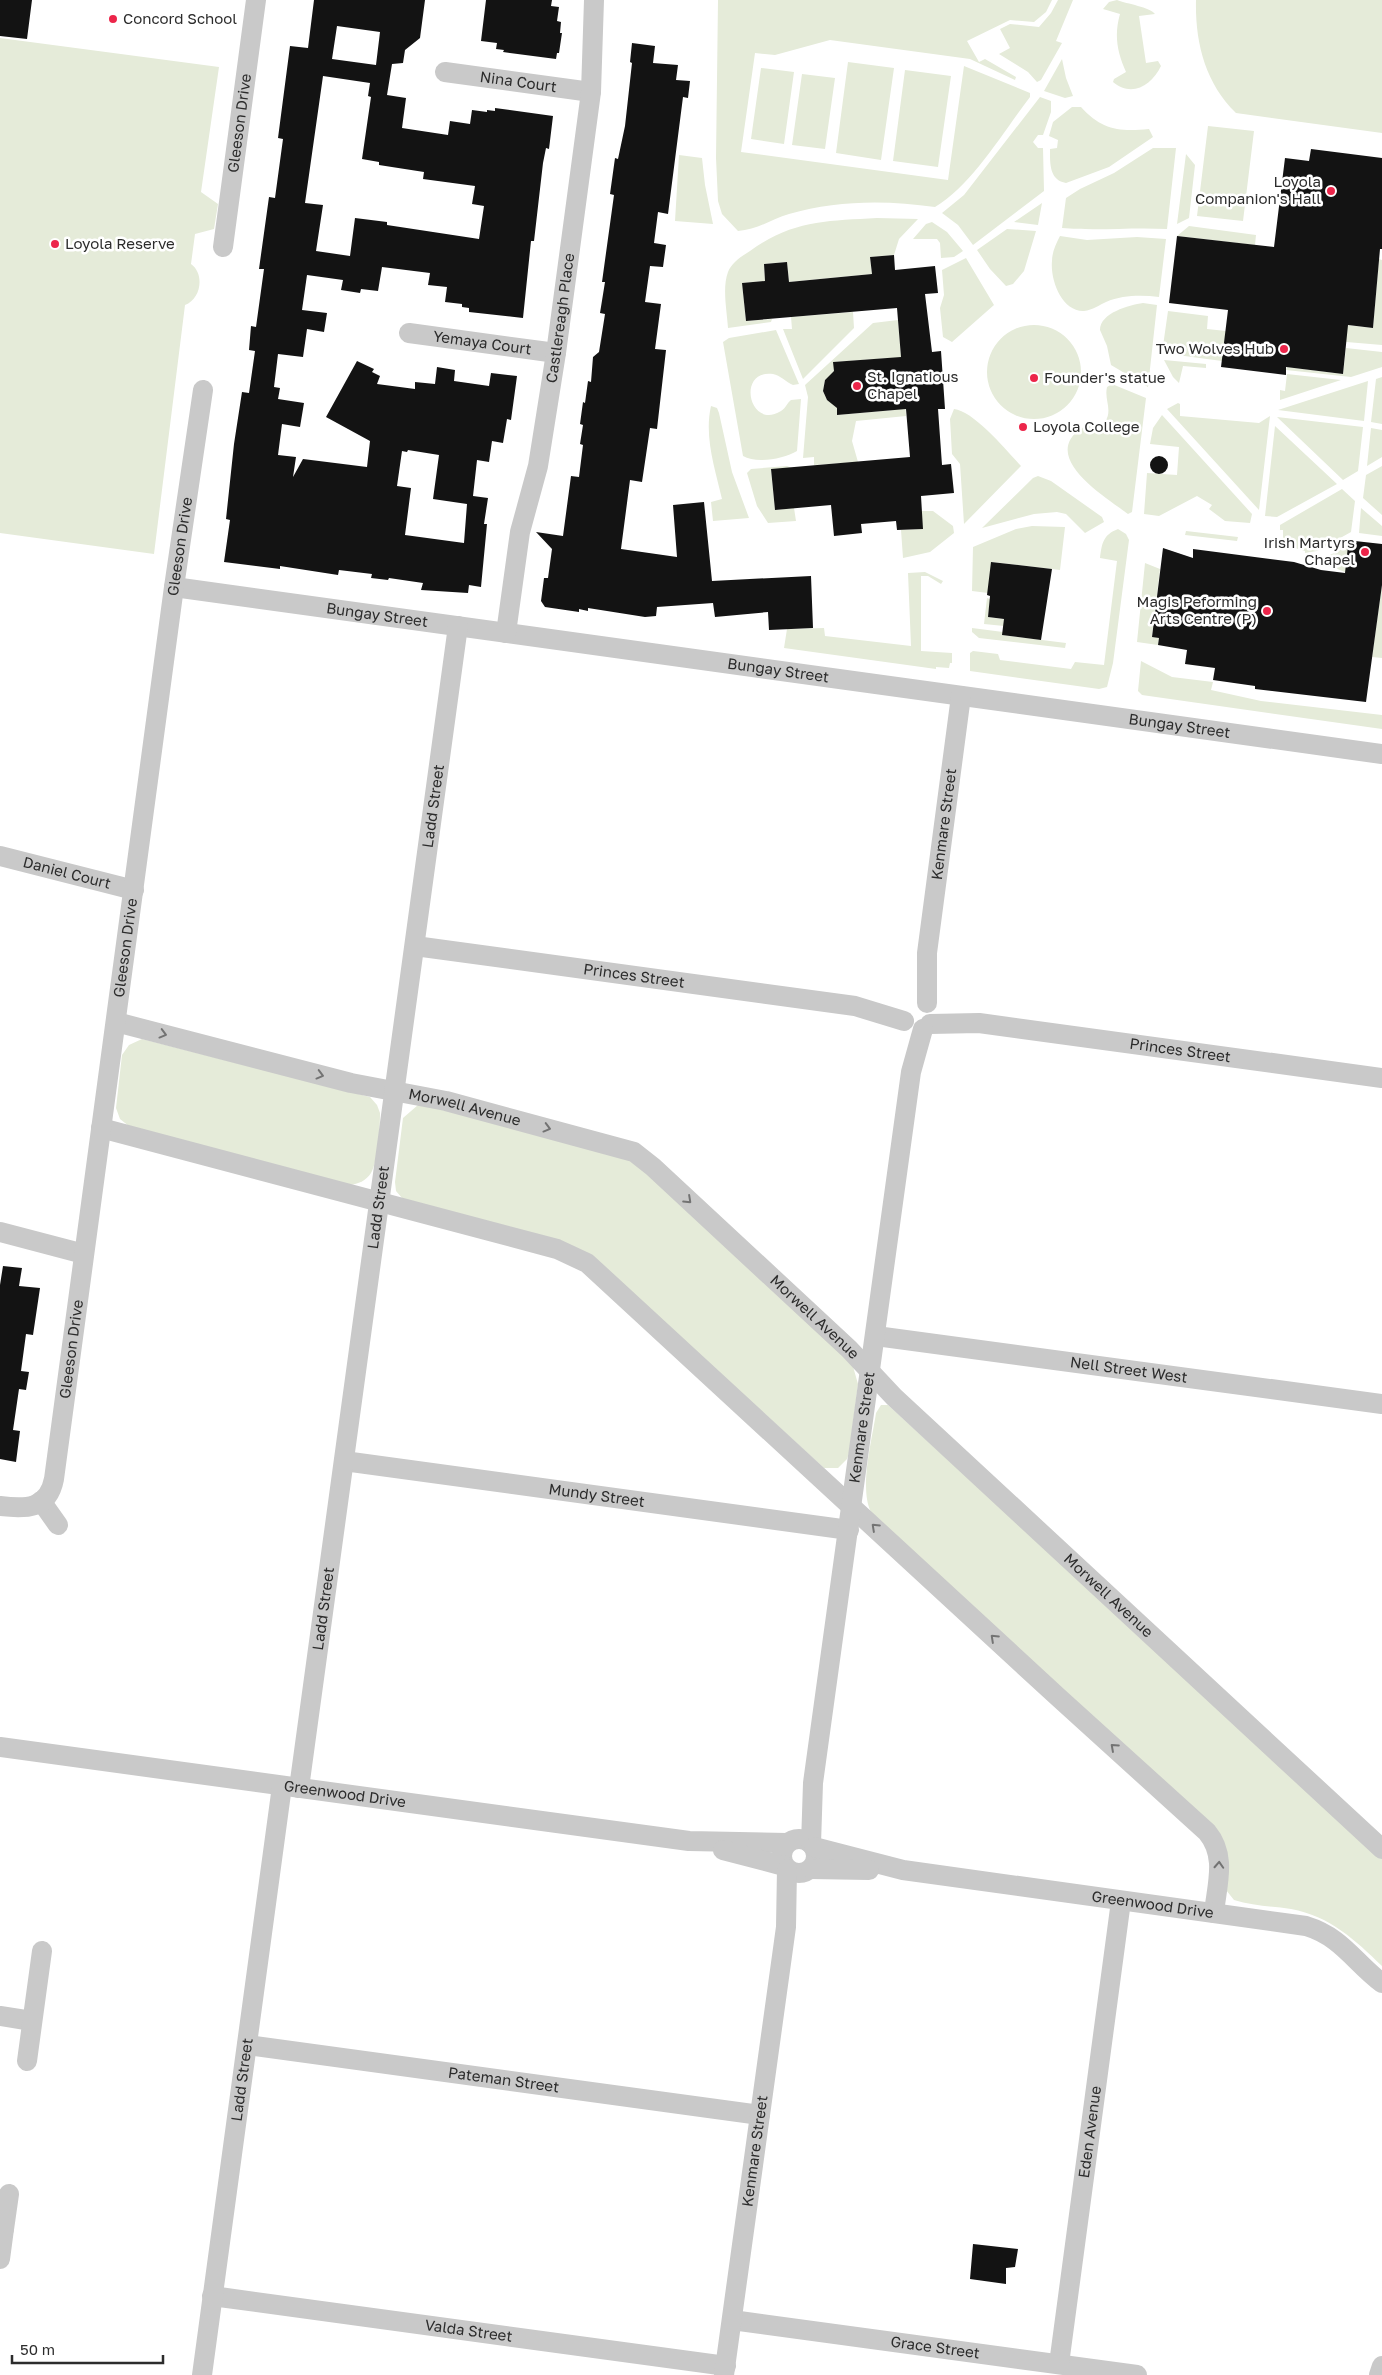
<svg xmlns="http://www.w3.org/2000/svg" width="1382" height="2375" viewBox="0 0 1382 2375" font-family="'Golos Text',sans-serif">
	<rect width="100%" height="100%" fill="#fff"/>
	<path fill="#e5ebd9" d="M718,0h334l-6,12 -12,10 -24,-2 -43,21 12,21 6,-3 31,18 -1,3 -45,-21 -140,-19 -55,15 -20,-2 -14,99 207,28 16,-114 66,27v4c-27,35 -58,88 -95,110 -48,-7 -98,-7 -146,7 -17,5 -32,16 -51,17l-16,-17 -4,-13 -2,-43z
		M1058,0h15l-17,41 6,2 -21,37 -4,2 -9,-10 -29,-18 11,-6 -10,-19 10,-5 29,3 12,-14z
		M1117,0c10,4 33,7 38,14l-16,2 7,47 12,-2 3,5c-9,19 -29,32 -48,16l1,-3 12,-7c-9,-20 -12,-37 -6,-58l-17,-5 6,-7z
		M1196,0h186v133l-146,-20c-31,-30 -41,-71 -40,-113z
		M0,38l219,29 -18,125 17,12 -4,25 -19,5 -4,30c14,10 10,35 -6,41l-31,249 -154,-21z
		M1062,59l4,19 7,18 -8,2 -21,-7z
		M848,62l46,6 -13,92 -45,-7z
		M761,68l33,4 -10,72 -33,-5z
		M905,70l46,6 -13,91 -45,-6z
		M802,74l33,4 -10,71 -33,-4z
		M1040,97l11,4v11l-8,23h-5l-5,7 5,6h5l1,43 -71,54 -15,-20 -16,-12 22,-18z
		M1072,107h9c21,23 38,25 68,22l4,8 -44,30 -43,16c-17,-3 -16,-20 -16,-34l7,-1 1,-8 -9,-4 4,-14z
		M1208,126l46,5 -11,90 -46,-5z
		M1153,148h23l-9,81c-35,-2 -70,2 -105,-1l4,-30 14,-9 34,-16z
		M1186,154l9,11 -6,53 -12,6z
		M679,155l23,3 3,27 8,39 -38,-3z
		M1042,203l-4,22 -24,-3z
		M877,218l41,1 -19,20 -5,16 -24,2 2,17 -83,8 -2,-20 -23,2 1,17 -23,2 4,38 26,-2 -1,3 -43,6c-1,-17 -6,-40 0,-56 4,-10 14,-16 22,-21 43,-31 76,-30 127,-33z
		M932,222l15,10 16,19 -9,6 -13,1 -1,-15 -3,-4h-24l13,-15z
		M1189,226l67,9 -1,10 -78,-9z
		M1007,229l29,2 -12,40 -11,13 -7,2 -16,-17 -13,-19z
		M1060,236l27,4 50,-3 29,2 -7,58c-18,-2 -36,-2 -53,5 -7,3 -13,8 -22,9 -22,1 -34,-31 -32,-50 0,-9 4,-17 8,-25z
		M966,258l28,47 -42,37 -9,-5 -3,-29 4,-13 -2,-25z
		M1379,259l3,1v85l-71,-6 36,-14 26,3z
		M1143,303l14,2 -9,82 -37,-22 -4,-19 -7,-16c0,-17 29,-25 43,-27z
		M1168,311l40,5 -1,13 19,2 -4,30 -60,-8z
		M853,312l1,16 -51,51 -20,-50h9l-1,-12z
		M898,320l4,47 -12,-9 -56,4v11l-9,7 -2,11 4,9 10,5v10l57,-5 11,-11 1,17 -50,5 -4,20 6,21 -44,3v-8l-11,1 5,-61 -3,-12 68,-62z
		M987 372a47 47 0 1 1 94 0a47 47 0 1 1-94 0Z
		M776,330l23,54 -6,1c-7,-3 -13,-10 -20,-11 -37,-5 -24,57 8,37 5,-3 6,-8 10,-11l10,-1 -4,52c-13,8 -41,13 -54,5l-20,-114 6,-4z
		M1346,348l36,4v15l-31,10 -65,-7 1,-3 56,7z
		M1164,360l42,4v4l-23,-2 -4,17 -6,-6z
		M1287,374l54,6 -61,20v-10l5,1z
		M1382,377v47l-11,-2 5,-43z
		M1368,381l-4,40 -86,-11z
		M1112,384l34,14 -14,114 -4,2c-21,-16 -90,-57 -46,-86 5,-3 16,-3 23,-6 8,-12 -1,-22 2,-35z
		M1178,403l2,1v12l79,7 11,-7 -11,94 -92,-101z
		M711,406l6,2 2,5 13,59 17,46 -36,3 -2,-19 11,-3c-7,-30 -18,-62 -11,-93z
		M954,409c20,2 53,42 67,57l-57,58 -4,-60 -8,-10 -2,-35z
		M1162,415l90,99 -2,9 -25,-2 -16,-12 3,-4 -15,-9 -38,20 -15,-2 3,-41 30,2 2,-28 -29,-3 3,-16z
		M1277,417l86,10 -5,44 -15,9z
		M1275,426l62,58 -60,33 -12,-1z
		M1371,428l11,2v27l-15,9z
		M787,466l5,2 -21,2 4,40 19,-2 2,13 -28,2 -11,-17 -10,-33 4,-4z
		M1382,466v49l-19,-17 3,-23z
		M1038,476l13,5 51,36 2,5 -19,11 -19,-19 -9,-2 -23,2 -52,14 51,-50z
		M1342,489l13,12 -4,31 -34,19 -12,2v-2l-17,-5 -5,-8v-8h-3v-5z
		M1361,508l21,18v10l-23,-3z
		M922,511h11l20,15 1,7 -24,19 -27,6 -2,-28 21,-1z
		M1032,526l33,1 -5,43 -68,-8 -4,31 -16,-2 1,-44 43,-18z
		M1118,529l8,5 3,6 -16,123 -6,24 -8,2 -129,-18v-18l3,-2 25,3 2,6 71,9 4,-7 29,3 13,-104 -17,-3c2,-15 3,-23 18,-29z
		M1186,531l52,6 -1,4 -52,-6z
		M1348,546l1,28 -25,-11v-5z
		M1145,563l15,6 -8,67 7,2 -1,7 -21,-3z
		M925,572l18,9 -2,3 -13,-8h-7v75l31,2v10h-2l-1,5 -13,-1v2l-152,-21 3,-19 37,-1 1,8 86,10 -3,-73z
		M1382,585v73l-10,-1z
		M987,598l3,1 -2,18 21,3 -5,6 -20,-2z
		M972,628l31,4v3l63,8 -1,5 -86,-10 -7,-6z
		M1141,661l31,16 41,5 -2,8 50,11 121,14v14l-240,-34 -4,-4z
		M142,1039l228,58 7,8 3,8c0,14 -2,49 -9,60 -5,8 -13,11 -21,12l-220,-58 -10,-8 -4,-11 6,-53 7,-10z
		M418,1105h8l207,55 219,203 6,21 -9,69 -2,6 -9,9h-14l-223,-203 -199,-67 -6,-7 -1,-9 8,-64z
		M881,1405h7l494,451v110c-27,-26 -52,-50 -91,-57 -19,-3 -39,-3 -57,-9l-8,-10c1,-20 4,-38 -7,-56l-348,-322c-12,-23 1,-72 5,-99z"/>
	<path fill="#131313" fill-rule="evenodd" d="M0,0h32l-5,39 -27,-3z
		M314,0h111l-5,38 -15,12 -2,13 -11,1 -5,31 19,3 -4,30 46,7 2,-14 20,3 2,-14 15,2v-2l8,1v-3l58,8 -4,33 -3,-1 -3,15 -9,78h-3l-8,77 -54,-6v-4l-7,-1v-3l-17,-2 2,-15 -19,-2 2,-12 -48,-6 -4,24 -17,-2 -1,4 -19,-3 2,-10 -36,-5 -5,35 25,3 -3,19 -17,-3 -4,28 -25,-3 -4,33 6,1 -2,11 26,4 -4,24 -18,-3 -4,31 18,2 -3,20 10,-18 64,8 3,-26 -44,-24 31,-56 17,8 -2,3 8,4 -3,8 38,5v-7l20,2 2,-17 18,3 -1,11 35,5 2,-13 26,3 -6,44 -4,-1 -4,24 -11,-2 -3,21 -12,-2 -4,36 15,2 -4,26h3l-6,63 -12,-2 -1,8 -47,-3 2,-7 -34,-5 -1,2 -17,-2 1,-4 -33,-4 -1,5 -58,-9v3l-56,-7 6,-42 -4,-1 8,-75 8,-52 7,1 6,-42 -6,-1 2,-24 5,1 8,-58h-5l10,-72 6,1 8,-59 -5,-1 12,-92 18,2zM337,26l43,6 -4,33 -44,-6zM323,76l47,7 -2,13 3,1 -9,62 17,3v3l45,7 -1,7 52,7 -3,18 12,2 -5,33 -92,-14v-3l-32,-4 -5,38 -34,-5 7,-46 -18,-2zM408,450l31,5 -6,44 34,5 -3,39 -59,-8 6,-47 -14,-2 5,-35 5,1z
		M486,0h66l-1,6 8,1 -2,14 4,1 -1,11h2l-3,20h-2l-1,6 -53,-7 1,-2 -8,-1 1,-6 -16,-2z
		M632,43l23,3 -2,17 25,2 -2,15 14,1 -2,17 -5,-1 -15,117 -10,-2 -4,31 12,2 -3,22 -13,-1 -5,36 16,2 -6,45 11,1 -9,79 -7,-1 -8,54 -12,-2 -9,69 56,8 -4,-52 31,-3 8,79 99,-5 2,52 -44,2 -1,-18 -53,5 -2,-14 -56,4 -1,9 -11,1 -57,-9v3l-9,-2v3l-34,-5 -4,-6 3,-23h4l4,-29 -16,-17 27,4 8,-60 8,1 4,-32 -3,-1 3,-19 -3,-1 3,-22 2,1 3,-22 3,1 2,-25 6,-5 6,-38 -5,-1 5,-31h-3l12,-87 -4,-1 5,-36 3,1 7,-33 7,-63 -2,-1z
		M1311,149l71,9v91h-2l-7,79 -25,-3 -5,49 -57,-7v8l-65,-8 7,-57 -59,-7 8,-67 97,11 11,-89 24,3z
		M894,255l1,15 40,-4 3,27 -13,1 7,58 9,-1 4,58h-7l4,56 9,-1 3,29 -33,3 2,33 -26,1 -1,-9 -35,3 1,9 -28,3 -3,-31 -56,5 -4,-41 139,-12 -4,-48 -69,6v-7l-10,-8 -4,-9 2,-11 9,-9 -1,-9 68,-5 -4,-49 -151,13 -4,-38 23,-2 -1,-17 23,-2 2,20 83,-8 -2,-17z
		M1150 465a9 9 0 1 1 18 0a9 9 0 1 1-18 0Z
		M1355,541l27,3v41l-16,117 -111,-13v-3l-42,-6 2,-12 -30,-4 2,-14 -29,-5 1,-7 -7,-1 11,-89 30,10v-9l101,13 27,8 24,3 3,-27 7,1z
		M991,562l61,7 -11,71 -39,-5 2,-16 -16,-2 2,-21 -3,-1z
		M3,1266l19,2 -3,18 21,2 -7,47 -7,-1 -5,37 8,1 -3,18 -7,-1 -6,41 7,1 -4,31 -16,-3v-174z
		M973,2244l45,5 -3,18 -9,1v16l-36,-5z"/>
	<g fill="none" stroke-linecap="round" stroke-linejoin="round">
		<g stroke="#c9c9c9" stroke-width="20">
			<path id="s1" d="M445,72l146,20"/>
			<path id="s2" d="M223,247l33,-247"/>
			<path id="s3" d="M409,333l147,20"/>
			<path id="s4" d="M174,587l1208,167"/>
			<path id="s5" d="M506,633l14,-101 18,-66 18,-113 35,-261 3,-92"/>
			<path id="s6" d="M0,856l134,34"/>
			<path id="s7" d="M415,946l440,60 49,15"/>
			<path id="s8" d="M927,1003v-50l34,-257"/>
			<path id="s9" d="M116,1022l235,61 95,18 188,51 19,15 196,182 45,48 488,452"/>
			<path id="s10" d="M930,1024l49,-1 403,55"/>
			<path d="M101,1128l456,121 30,14 471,434 149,135c20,24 10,52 7,81"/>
			<path d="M0,1232l84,22"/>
			<path id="s11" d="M876,1336l506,68"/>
			<path id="s12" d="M344,1461l505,69"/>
			<path d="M41,1501l17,24"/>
			<path id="s13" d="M0,1506c25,3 48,4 54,-27l120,-892 29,-197"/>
			<path id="s14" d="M0,1747l689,94 98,2"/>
			<path id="s15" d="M299,1788l159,-1162"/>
			<circle cx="799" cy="1856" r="17"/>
			<path id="s16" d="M811,1844l2,-61 98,-711 12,-43"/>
			<path id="s17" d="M814,1847l89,23 403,56c36,11 48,36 76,57"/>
			<path d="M723,1850l61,16"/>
			<path d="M811,1869l58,1"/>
			<path d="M0,2016l32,5"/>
			<path id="s18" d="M247,2045l513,70"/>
			<path d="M27,2061l15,-110"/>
			<path d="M0,2229h4l-4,30"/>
			<path d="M4,2229l5,-35"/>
			<path id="s19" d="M212,2296l514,70"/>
			<path id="s20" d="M732,2320l405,55"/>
			<path id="s21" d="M1059,2364l62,-463"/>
			<path id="s22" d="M202,2375l80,-589"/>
			<path id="s23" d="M724,2375l62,-448 1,-58"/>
			<path d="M1379,2375l3,-9"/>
		</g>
	</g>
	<defs><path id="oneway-chevron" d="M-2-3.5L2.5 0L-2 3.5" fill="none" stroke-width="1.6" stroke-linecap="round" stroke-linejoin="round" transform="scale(1.25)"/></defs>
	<g stroke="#737373">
		<use href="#oneway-chevron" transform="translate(163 1034) rotate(15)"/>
		<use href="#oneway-chevron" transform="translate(320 1075) rotate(15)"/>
		<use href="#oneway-chevron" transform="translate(547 1128) rotate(15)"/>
		<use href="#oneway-chevron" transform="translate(688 1200) rotate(43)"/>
		<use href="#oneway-chevron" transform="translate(875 1527) rotate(-137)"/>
		<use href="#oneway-chevron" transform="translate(994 1638) rotate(-137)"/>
		<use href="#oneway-chevron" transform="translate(1114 1747) rotate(-138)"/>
		<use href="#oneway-chevron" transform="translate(1219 1865) rotate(-87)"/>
	</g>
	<g fill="#ec254a" stroke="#fff" stroke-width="2">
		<circle cx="113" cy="19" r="5"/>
		<circle cx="1331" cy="191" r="5"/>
		<circle cx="55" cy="244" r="5"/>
		<circle cx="1284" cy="349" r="5"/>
		<circle cx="1034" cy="378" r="5"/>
		<circle cx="857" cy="386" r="5"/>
		<circle cx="1023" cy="427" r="5"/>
		<circle cx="1365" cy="552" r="5"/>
		<circle cx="1267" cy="611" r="5"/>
	</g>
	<g text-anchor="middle" stroke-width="5" stroke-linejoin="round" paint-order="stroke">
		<g font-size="15" fill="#2c2c2c" stroke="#fff" text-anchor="start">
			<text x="123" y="24">Concord School</text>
			<text x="1321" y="187" text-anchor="end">Loyola<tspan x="1321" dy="17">Companion's Hall</tspan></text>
			<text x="65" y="249">Loyola Reserve</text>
			<text x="1274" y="354" text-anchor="end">Two Wolves Hub</text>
			<text x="867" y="382">St. Ignatious<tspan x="867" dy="17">Chapel</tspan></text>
			<text x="1044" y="383">Founder's statue</text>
			<text x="1033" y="432">Loyola College</text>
			<text x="1355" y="548" text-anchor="end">Irish Martyrs<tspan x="1355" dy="17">Chapel</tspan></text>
			<text x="1257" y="607" text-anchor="end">Magis Peforming<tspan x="1257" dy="17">Arts Centre (P)</tspan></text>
		</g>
		<g font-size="15" fill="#2c2c2c" stroke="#fff">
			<text dy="5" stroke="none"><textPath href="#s1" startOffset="74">Nina Court</textPath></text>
			<text dy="5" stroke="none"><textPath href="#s2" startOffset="125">Gleeson Drive</textPath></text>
			<text dy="5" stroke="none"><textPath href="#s5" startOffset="320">Castlereagh Place</textPath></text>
			<text dy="5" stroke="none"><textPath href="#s3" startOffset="74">Yemaya Court</textPath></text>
			<text dy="5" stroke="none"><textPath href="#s13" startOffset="1010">Gleeson Drive</textPath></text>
			<text dy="5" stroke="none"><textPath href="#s4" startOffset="205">Bungay Street</textPath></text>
			<text dy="5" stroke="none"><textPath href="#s4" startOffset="610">Bungay Street</textPath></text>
			<text dy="5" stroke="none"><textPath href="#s4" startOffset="1015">Bungay Street</textPath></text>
			<text dy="5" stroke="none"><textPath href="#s15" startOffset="991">Ladd Street</textPath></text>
			<text dy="5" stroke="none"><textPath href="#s8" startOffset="180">Kenmare Street</textPath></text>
			<text dy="5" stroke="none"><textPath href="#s6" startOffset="69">Daniel Court</textPath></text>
			<text dy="5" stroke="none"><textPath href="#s13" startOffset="605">Gleeson Drive</textPath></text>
			<text dy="5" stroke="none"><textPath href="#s7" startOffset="221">Princes Street</textPath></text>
			<text dy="5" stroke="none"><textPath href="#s10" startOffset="252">Princes Street</textPath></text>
			<text dy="5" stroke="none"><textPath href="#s9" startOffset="359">Morwell Avenue</textPath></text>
			<text dy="5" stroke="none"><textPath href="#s15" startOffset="586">Ladd Street</textPath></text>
			<text dy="5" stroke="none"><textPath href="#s9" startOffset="779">Morwell Avenue</textPath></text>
			<text dy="5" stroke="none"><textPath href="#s13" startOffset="200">Gleeson Drive</textPath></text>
			<text dy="5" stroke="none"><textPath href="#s11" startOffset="255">Nell Street West</textPath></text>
			<text dy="5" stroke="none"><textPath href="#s16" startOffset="420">Kenmare Street</textPath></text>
			<text dy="5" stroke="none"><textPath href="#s12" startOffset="255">Mundy Street</textPath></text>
			<text dy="5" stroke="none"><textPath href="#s9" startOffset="1184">Morwell Avenue</textPath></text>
			<text dy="5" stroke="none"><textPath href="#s15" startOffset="181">Ladd Street</textPath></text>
			<text dy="5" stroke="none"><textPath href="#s14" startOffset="348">Greenwood Drive</textPath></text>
			<text dy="5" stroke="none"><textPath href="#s17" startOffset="344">Greenwood Drive</textPath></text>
			<text dy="5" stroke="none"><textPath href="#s22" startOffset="298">Ladd Street</textPath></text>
			<text dy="5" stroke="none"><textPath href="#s18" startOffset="259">Pateman Street</textPath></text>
			<text dy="5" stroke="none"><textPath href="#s21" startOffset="234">Eden Avenue</textPath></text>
			<text dy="5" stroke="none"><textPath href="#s23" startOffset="226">Kenmare Street</textPath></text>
			<text dy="5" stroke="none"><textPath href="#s19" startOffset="259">Valda Street</textPath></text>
			<text dy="5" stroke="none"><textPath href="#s20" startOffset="205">Grace Street</textPath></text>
		</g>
	</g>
	<path d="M12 2355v8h151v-8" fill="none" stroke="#2c2c2c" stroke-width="2.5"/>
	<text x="20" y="2355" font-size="15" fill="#2c2c2c" stroke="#ffffff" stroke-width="4" paint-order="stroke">50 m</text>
</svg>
